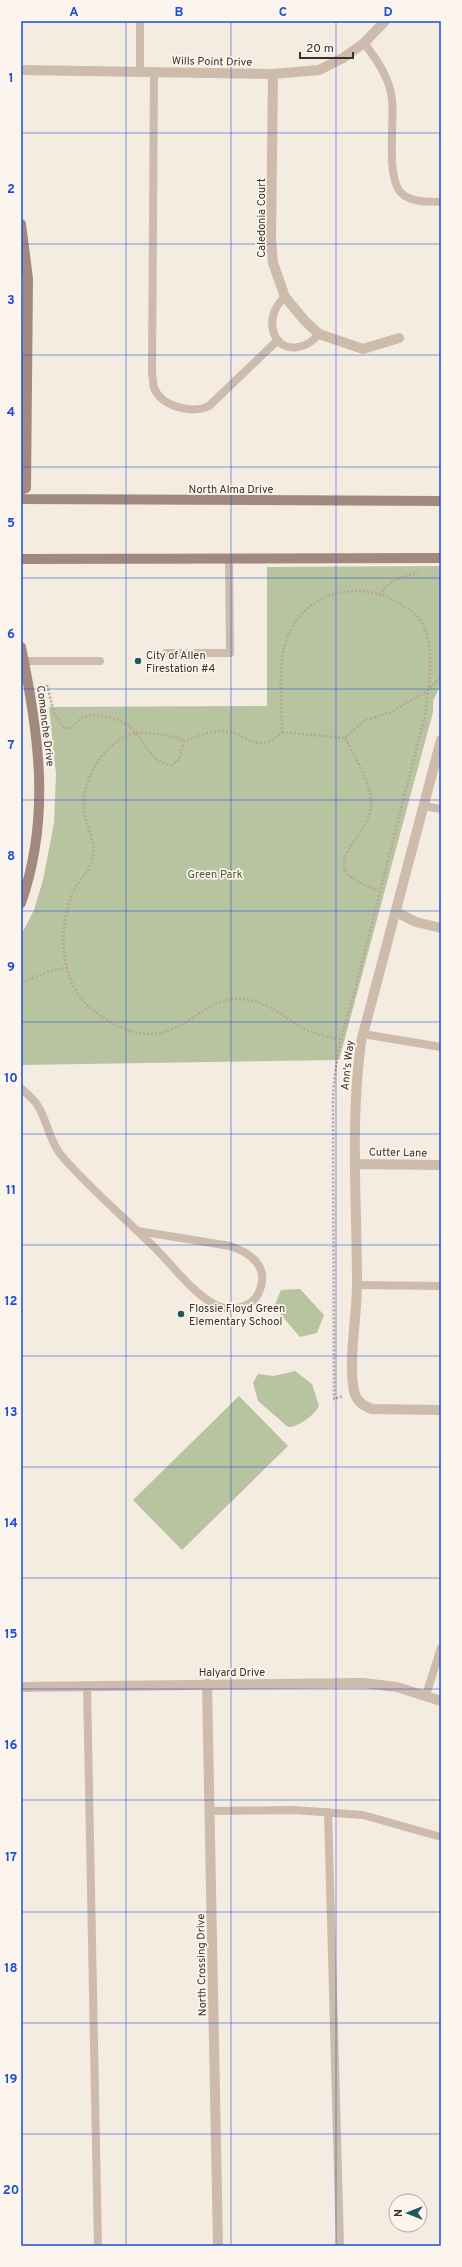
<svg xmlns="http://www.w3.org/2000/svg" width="462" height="2267" viewBox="0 0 462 2267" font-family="Overpass,sans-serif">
	<rect width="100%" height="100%" fill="#f4ebe1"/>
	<path fill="#b8c4a0" d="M441,566v118l-8,17v11l-94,348 -318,5v-130l13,-25 9,-30 11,-57 2,-49 -7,-67 218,-1v-139z
		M300,1289l24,26 -7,18 -17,4 -26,-30 7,-17z
		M295,1371l17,13 7,22c-3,8 -22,22 -31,21l-30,-26 -5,-18 5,-9 16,2z
		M239,1396l49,50 -106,104 -49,-50z"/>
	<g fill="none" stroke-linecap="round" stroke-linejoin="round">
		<path stroke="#b9a596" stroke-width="2.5" stroke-dasharray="2 2" stroke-linecap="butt" d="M380,595c8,-14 23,-19 38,-22
			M47,685l7,28 10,15c9,2 11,-6 18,-10 12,-6 31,-1 42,5 19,10 23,39 47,42l8,-5 5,-19
			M282,732l63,6c9,17 28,49 26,69 -6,38 -63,60 9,84
			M345,738l19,-17 27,-9 36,-21 14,-14
			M21,983l27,-11 20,-5
			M340,1039c-13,-2 -28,-6 -39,-12 -21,-13 -39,-29 -66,-28 -17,1 -29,10 -43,19 -27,20 -52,21 -82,4 -9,-6 -18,-12 -25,-19 -26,-28 -26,-77 -13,-109 5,-12 18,-23 21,-36 4,-15 -8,-33 -9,-49 -3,-29 22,-70 51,-76 14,-2 31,3 44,5l5,3c12,-4 26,-10 39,-10 26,2 34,25 59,1 0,-30 -5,-63 4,-91 15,-47 69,-62 110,-40 10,6 22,13 27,24 13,28 5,61 2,90l-71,279c-12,38 -21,73 -21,113l1,292 9,-3"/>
		<path stroke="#cdbbac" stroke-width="8" d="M364,43c13,17 26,35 28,57 3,23 -8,84 13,96 11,7 24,5 36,6
			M140,72v-51
			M154,72l-2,301c1,4 1,11 2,15 8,19 38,26 55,18l69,-66
			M285,297c-25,21 -11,63 22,47 5,-2 9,-7 12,-10
			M166,653h64l-1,-94
			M24,661h76
			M424,806l17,3
			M363,1034l78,13
			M21,1088c5,5 11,10 15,15 11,15 13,38 25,52 28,33 64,63 95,94 17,17 40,48 62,57 14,6 35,1 41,-14 11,-25 -8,-39 -29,-46l-92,-15
			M357,1285l84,1
			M87,1686l11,560
			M426,1695l15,-47
			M209,1811l85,-1 69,5 78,22
			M328,1812l12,434"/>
		<path stroke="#cdbbac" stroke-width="10" d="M21,70l252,4 46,-4 24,-12 21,-15 21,-22
			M273,74l-2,166 2,23 12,34 20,24 14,13 44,15 36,-11
			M441,740l-80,302c-11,80 -4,162 -4,242 0,33 -9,76 -3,107 2,10 9,15 18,18l69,1
			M396,912l20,10 25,6
			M355,1164l86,1
			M207,1684l11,562
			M21,1687l342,-4 34,4 44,14"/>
		<path stroke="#a18a7d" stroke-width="10" d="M21,224l7,55 -2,209 -5,2
			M21,499l420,2
			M21,559l420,-1
			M21,647c18,87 30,171 0,256"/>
	</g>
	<path fill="none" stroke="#1d4ed8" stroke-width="1" stroke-opacity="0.55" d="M126,21v2225M231,21v2225M336,21v2225M21,133h420M21,244h420M21,355h420M21,467h420M21,578h420M21,689h420M21,800h420M21,911h420M21,1022h420M21,1134h420M21,1245h420M21,1356h420M21,1467h420M21,1578h420M21,1689h420M21,1800h420M21,1912h420M21,2023h420M21,2134h420"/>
	<g fill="#1f5a5e" stroke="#fbf5ee" stroke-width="1.5">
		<circle cx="138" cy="661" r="4"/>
		<circle cx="181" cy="1314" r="4"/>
	</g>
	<g text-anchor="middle" stroke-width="3.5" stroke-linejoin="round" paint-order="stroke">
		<g font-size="11" fill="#3b302b" stroke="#fbf5ee">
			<text transform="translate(212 61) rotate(1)" y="4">Wills Point Drive</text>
			<text transform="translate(261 218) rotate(-90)" y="4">Caledonia Court</text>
			<text x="231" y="493">North Alma Drive</text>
			<text transform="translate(46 726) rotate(83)" y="4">Comanche Drive</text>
			<text transform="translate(347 1065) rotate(-84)" y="4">Ann's Way</text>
			<text transform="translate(398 1152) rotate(1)" y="4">Cutter Lane</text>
			<text x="232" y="1676">Halyard Drive</text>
			<text transform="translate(201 1965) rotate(-91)" y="4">North Crossing Drive</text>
		</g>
		<g font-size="11" fill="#3b302b" stroke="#fbf5ee" text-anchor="start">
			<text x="146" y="659">City of Allen<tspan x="146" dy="13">Firestation #4</tspan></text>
			<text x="189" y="1312">Flossie Floyd Green<tspan x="189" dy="13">Elementary School</tspan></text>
		</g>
		<g font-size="11" fill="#4a5a2e" stroke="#fbf5ee">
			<text x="215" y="878">Green Park</text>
		</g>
	</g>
	<rect width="462" height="2267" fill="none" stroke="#fbf5ee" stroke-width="44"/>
	<g transform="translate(408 2213) rotate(270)"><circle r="19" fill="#fbf5ee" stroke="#aea6a0"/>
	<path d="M0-3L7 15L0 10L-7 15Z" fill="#1f5a5e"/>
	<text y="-6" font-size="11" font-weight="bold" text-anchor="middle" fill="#3b302b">N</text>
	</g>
	<path d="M300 52v6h53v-6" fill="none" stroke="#3b302b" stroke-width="2"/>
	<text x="306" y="52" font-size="12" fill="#3b302b" stroke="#fbf5ee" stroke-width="3" paint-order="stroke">20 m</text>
	<rect x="22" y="22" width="418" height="2223" fill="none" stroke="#1d4ed8" stroke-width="1.5"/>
	<g font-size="13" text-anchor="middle" font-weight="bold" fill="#1d4ed8">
		<text x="74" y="16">A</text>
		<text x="179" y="16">B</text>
		<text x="283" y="16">C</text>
		<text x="388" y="16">D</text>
		<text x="11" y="82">1</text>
		<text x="11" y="193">2</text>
		<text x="11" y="304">3</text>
		<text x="11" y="416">4</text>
		<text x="11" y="527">5</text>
		<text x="11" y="638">6</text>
		<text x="11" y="749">7</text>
		<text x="11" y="860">8</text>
		<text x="11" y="971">9</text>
		<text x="11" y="1082">10</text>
		<text x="11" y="1194">11</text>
		<text x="11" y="1305">12</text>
		<text x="11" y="1416">13</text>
		<text x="11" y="1527">14</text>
		<text x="11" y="1638">15</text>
		<text x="11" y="1749">16</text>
		<text x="11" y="1861">17</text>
		<text x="11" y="1972">18</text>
		<text x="11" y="2083">19</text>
		<text x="11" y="2194">20</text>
	</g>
</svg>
